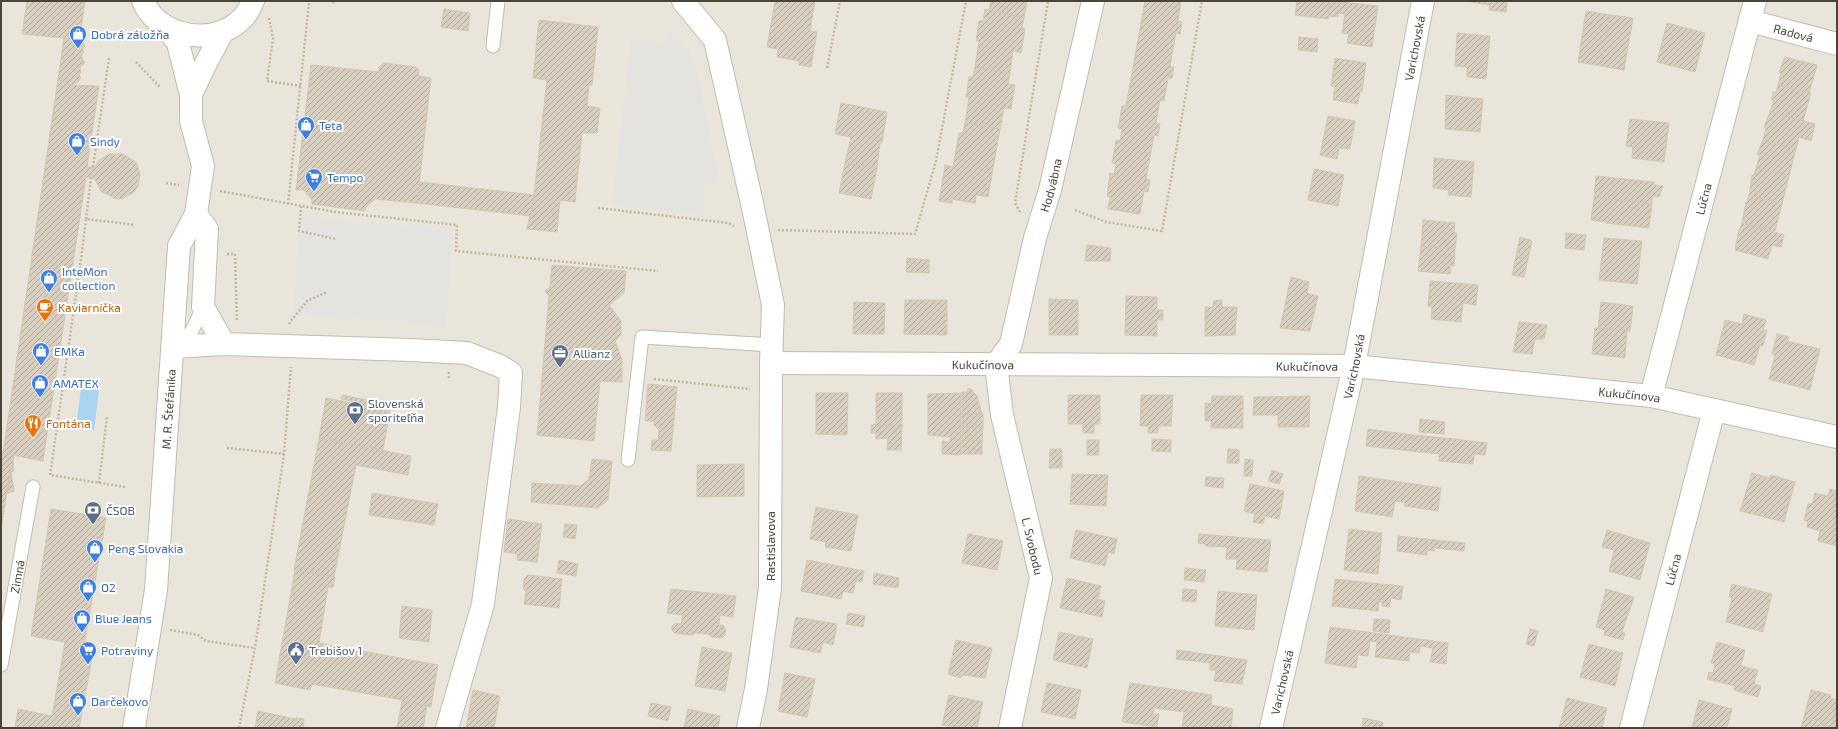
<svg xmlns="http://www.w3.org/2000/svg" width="1838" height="729" font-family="'Exo 2',sans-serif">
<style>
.residential{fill:#eae5da}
.parking{fill:#e5e3e0}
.water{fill:#a9d4f2}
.building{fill:url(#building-hatch);stroke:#d3c7b4}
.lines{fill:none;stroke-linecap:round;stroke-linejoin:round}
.service-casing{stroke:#c2bbae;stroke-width:15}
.minor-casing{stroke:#c2bbae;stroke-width:24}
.tertiary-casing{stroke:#c2bbae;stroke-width:24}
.path{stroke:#c4b79f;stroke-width:2.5;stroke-dasharray:2 2;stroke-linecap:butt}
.service{stroke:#fff;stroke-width:13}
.minor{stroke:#fff;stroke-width:22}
.tertiary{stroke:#fff;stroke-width:22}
.labels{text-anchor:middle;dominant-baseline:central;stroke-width:4;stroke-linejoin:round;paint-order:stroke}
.street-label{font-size:12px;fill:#4b4439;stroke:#fff}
.shop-label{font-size:12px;fill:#366cbe;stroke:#fff;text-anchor:start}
.food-label{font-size:12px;fill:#c56008;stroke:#fff;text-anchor:start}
.service-label{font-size:12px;fill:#4e5e75;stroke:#fff;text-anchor:start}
</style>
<defs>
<pattern id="building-hatch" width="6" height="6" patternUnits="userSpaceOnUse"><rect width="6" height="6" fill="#d8cfc1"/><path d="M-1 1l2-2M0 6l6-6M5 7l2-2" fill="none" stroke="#b1aa9e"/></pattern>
</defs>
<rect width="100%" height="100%" fill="#f6f3ec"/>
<rect class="residential" x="1" y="1" width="1836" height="727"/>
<g class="parking">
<polygon points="669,34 688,49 697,71 719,180 704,183 704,214 612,204 631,39 661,44"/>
<polygon points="300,217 453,229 446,326 293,314"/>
</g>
<polygon class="water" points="82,381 100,383 94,430 76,427"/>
<g class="building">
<polygon points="27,1 85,1 79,43 64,38 22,34"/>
<polygon points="775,1 815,1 810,31 817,32 811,67 799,65 799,61 777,57 778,49 767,47"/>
<polygon points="991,1 1027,1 1024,18 989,10"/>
<polygon points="1145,1 1181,1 1178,21 1182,22 1180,34 1176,33 1170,66 1174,67 1172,78 1168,78 1164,101 1160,100 1156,123 1160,124 1158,136 1154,135 1146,179 1150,180 1148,192 1144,191 1140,214 1108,209 1110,197 1107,196 1110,173 1114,174 1116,164 1112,163 1116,140 1120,141 1122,129 1118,128 1119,124 1122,106 1126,106"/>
<polygon points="1297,1 1330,1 1328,19 1295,15"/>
<polygon points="1330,1 1378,6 1372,47 1347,43 1349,34 1342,33 1345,14 1338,13 1338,17 1328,16"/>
<polygon points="1466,1 1507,1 1506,12 1489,10 1489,5"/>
<polygon points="444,9 470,13 468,31 441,27"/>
<polygon points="985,9 1024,18 1022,28 1025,29 1021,53 1013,51 1010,73 975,67 979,41 976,41 979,21 983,21"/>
<polygon points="1586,11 1610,15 1601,66 1578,62"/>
<polygon points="1610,15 1633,18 1624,70 1601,66"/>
<polygon points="539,20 598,27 592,85 589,85 587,106 600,108 597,133 582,133 575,202 560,200 557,232 527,229 534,195 547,80 533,78"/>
<polygon points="1667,23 1705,33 1695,72 1657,62"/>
<polygon points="1457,33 1490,36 1486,79 1467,77 1467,67 1455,66"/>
<polygon points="1299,37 1318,39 1317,52 1298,50"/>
<polygon points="64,38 79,43 83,42 85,46 82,48 84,52 81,56 85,63 80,67 81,72 79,75 81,78 77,83 70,85 58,79"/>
<polygon points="1785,57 1817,65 1809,93 1778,85 1781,73 1779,72"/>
<polygon points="1335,58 1366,63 1362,91 1360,91 1358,104 1333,100 1335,87 1331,86"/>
<polygon points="384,63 416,67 419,70 418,76 431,78 417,203 375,199 366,207 365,211 312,204 312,200 304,190 296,190 311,65 379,72 379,67"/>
<polygon points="975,67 1010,73 1008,84 1015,85 1011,109 1004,108 1000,129 965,123 969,97 966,97 969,77 973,77"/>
<polygon points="58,79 70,85 99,86 87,167 95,167 98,161 109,154 123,154 136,162 140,174 138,186 134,192 124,198 116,199 101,191 94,178 86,177 43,461 3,453"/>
<polygon points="1778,85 1811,93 1803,121 1770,112 1774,100 1771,100 1773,92 1776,92"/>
<polygon points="1446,95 1483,99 1480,132 1445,129"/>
<polygon points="841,103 887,112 882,143 880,143 877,168 845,163 851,137 835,134"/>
<polygon points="1770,112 1815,124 1811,141 1799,137 1796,149 1763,140 1766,128 1764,127"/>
<polygon points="1328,116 1355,121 1350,149 1339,148 1337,159 1320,155"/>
<polygon points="1630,119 1669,123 1664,162 1632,158 1633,147 1626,146"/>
<polygon points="965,123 1000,129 988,197 976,195 975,203 952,199 952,203 939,201 945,165 953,167 959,133 963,133"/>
<polygon points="1763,140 1796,149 1789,176 1756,168 1760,155 1757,155"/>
<polygon points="1434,158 1474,162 1471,197 1448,195 1449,190 1433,188"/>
<polygon points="845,163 877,168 871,199 839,193"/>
<polygon points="1756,168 1789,176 1782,204 1749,195 1752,175 1754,175"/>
<polygon points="1314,169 1344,175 1338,206 1308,200"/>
<polygon points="1596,176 1654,182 1654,185 1663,186 1659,197 1652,196 1652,204 1594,197"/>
<polygon points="420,182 534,195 531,216 417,203"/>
<polygon points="1749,195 1782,204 1775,231 1742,223 1746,202 1747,202"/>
<polygon points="1594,197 1652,204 1649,228 1606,223 1606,222 1591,220"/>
<polygon points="1423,220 1455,223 1454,233 1457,233 1455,249 1421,246"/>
<polygon points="1742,223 1784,235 1781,247 1772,245 1768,259 1735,250 1739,229 1740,229"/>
<polygon points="1566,233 1586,235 1584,250 1565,248"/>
<polygon points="1520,237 1532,241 1528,259 1516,256"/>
<polygon points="1604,238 1642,241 1637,284 1599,280"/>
<polygon points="1087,245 1111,248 1110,261 1085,261"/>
<polygon points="1421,246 1455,249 1454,266 1450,265 1450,274 1418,271"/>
<polygon points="1516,256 1528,259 1524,277 1512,275"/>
<polygon points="907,258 929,260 929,273 906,272"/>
<polygon points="552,265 626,271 624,293 609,305 621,321 621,335 615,341 622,360 622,382 600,381 594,441 537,435 549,296 545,291 550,287"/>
<polygon points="1291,277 1309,282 1307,293 1318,296 1310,331 1280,328"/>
<polygon points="1430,281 1478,285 1476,305 1463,303 1461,322 1431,319 1432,307 1428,306"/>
<polygon points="1126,296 1157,297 1157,310 1163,310 1163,320 1157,319 1157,336 1125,335"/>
<polygon points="1049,299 1078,300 1078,335 1049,335"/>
<polygon points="905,300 947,300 947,335 904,334"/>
<polygon points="1222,300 1222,307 1237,307 1235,335 1205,336 1205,307 1213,307 1213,301"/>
<polygon points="854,302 885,303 884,334 853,334"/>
<polygon points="1601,302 1633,306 1630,331 1598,328"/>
<polygon points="1744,314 1766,320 1763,330 1767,330 1763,346 1760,345 1754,365 1716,355 1725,320 1742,324"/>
<polygon points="1519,322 1547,325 1544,339 1535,339 1532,354 1513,352"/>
<polygon points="1595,328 1627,331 1625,358 1592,354"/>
<polygon points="1777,334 1789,337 1787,341 1820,349 1810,390 1769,379 1775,355 1772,354"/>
<polygon points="648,384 677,387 671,451 651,450 652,440 658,440 659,430 654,425 654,421 645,421"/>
<polygon points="968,388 971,389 977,396 982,414 962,414 962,392 968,392"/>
<polygon points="816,393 848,393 847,435 816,434"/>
<rect x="876" y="393" width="26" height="33"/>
<polygon points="961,393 961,455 942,454 942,441 950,442 951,437 928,435 928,394"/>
<polygon points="342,395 367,400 366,407 390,411 383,450 319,438 326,398 352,403 352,401 341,399"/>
<polygon points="1068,395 1100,395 1100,424 1094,424 1094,433 1083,433 1083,424 1068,424"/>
<polygon points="1141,395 1173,395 1171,426 1158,426 1158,433 1148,433 1148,426 1140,426"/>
<polygon points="1212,396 1243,396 1243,428 1211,428 1211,421 1205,421 1205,403 1211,404"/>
<polygon points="1310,396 1309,427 1278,427 1278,415 1253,415 1254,397"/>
<rect x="962" y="414" width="21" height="13"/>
<polygon points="1420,419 1445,422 1444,434 1419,432"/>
<polygon points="876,424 876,426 902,426 901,450 887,450 888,438 876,439 876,433 871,433 871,425"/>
<polygon points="962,427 983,427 982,441 962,440"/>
<polygon points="1368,429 1413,435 1411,451 1366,446"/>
<polygon points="1413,435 1454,439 1451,462 1439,461 1439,454 1411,451"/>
<polygon points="319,438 411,456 408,475 356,465 334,577 294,570"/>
<polygon points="1152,439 1171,440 1171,452 1152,451"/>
<polygon points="1454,439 1487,443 1485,455 1474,454 1473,464 1451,462"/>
<polygon points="962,440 982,441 982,454 962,454"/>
<rect x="1087" y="440" width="12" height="15"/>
<polygon points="1050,449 1062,449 1062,468 1049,468"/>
<polygon points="1228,449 1239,450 1239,463 1227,463"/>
<polygon points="1,453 14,455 8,486 1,485"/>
<polygon points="592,459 612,461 608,500 598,508 531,502 532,483 581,486 589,479"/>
<polygon points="1245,459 1253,460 1252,476 1244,476"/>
<polygon points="13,461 14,471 11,472 14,491 7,493"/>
<polygon points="744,464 744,496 697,497 697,465"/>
<polygon points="1272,470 1283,474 1279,484 1268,481"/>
<polygon points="1752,473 1770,478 1771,475 1795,482 1784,522 1740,511"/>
<polygon points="1072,474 1108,475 1106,506 1070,504"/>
<polygon points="1359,476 1441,488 1438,511 1404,506 1405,502 1395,501 1392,517 1355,511"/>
<polygon points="1206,477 1224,478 1223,488 1205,486"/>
<polygon points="1250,484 1284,491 1279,519 1265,516 1263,524 1253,522 1255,514 1244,511"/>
<polygon points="1,485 8,486 6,498 1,497"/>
<polygon points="1830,489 1837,491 1837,546 1818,541 1820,531 1807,527 1808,522 1804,520 1808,504 1812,504 1815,493 1828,496"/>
<polygon points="372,493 438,504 434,525 369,515"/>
<polygon points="1,497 6,498 1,530"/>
<polygon points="816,507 858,515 851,551 825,547 826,542 810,539"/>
<polygon points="51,509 106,518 84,646 94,648 79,728 15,728 18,709 52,716 65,642 31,636"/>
<polygon points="508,519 542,524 537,562 517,560 518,554 504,552"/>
<polygon points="565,524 577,525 575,539 563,537"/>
<polygon points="1349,529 1382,533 1378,574 1344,570"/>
<polygon points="1076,530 1117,539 1114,554 1108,552 1105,566 1070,558"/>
<polygon points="1607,530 1650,543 1640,580 1609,571 1614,550 1602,547"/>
<polygon points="968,534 1003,541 997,570 962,563"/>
<polygon points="1199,534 1271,540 1267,572 1236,569 1237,559 1226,559 1227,547 1206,546 1205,544 1198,543"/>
<polygon points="1398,536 1465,543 1464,551 1435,548 1434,551 1427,550 1427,555 1397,551"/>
<polygon points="559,560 578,564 576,576 557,573"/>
<polygon points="807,560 864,571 862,582 856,581 853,593 843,591 841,599 801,591"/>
<polygon points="1185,568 1206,570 1204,582 1184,580"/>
<polygon points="295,570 335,577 333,587 328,587 319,643 438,665 431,707 402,701 403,700 312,684 310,690 275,683"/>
<polygon points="874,573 899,578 898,588 873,584"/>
<polygon points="528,575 562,579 559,608 524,604 526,592 523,588 524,579"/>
<polygon points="1067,578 1101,586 1098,599 1105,601 1102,617 1060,608"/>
<polygon points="1335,579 1380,584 1378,611 1332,606"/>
<polygon points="1381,584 1403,586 1401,600 1391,598 1389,607 1382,606 1382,602 1379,601"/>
<polygon points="1732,584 1772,594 1763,632 1726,622 1732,598 1729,597"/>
<polygon points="671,589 736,596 733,617 720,615 719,625 723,625 726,629 725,635 722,638 712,637 708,634 695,633 691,635 675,633 672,630 672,626 676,623 681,624 683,615 667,613"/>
<polygon points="1183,589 1197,590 1196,602 1182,601"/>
<polygon points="1606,589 1634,597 1622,632 1625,633 1623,640 1604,635 1605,630 1596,627"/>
<polygon points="1218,591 1257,595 1254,630 1215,626"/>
<polygon points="402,606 432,610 429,642 399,638"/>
<polygon points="848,613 865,616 863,627 846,624"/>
<polygon points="796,617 837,624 833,645 823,642 820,653 790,647"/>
<polygon points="1374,619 1390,620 1389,633 1373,631"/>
<polygon points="1330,627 1448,643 1446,664 1430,662 1433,648 1420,646 1419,653 1410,652 1409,661 1375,657 1377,642 1370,641 1368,656 1358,655 1356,668 1325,663"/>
<polygon points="1530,629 1538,631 1534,646 1526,644"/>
<polygon points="1059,632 1093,639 1087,668 1053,660"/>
<polygon points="956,640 992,648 985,678 962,675 961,678 948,674"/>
<polygon points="1717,642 1745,650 1741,666 1758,670 1754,684 1761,686 1758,697 1734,690 1735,686 1707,679 1709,672 1713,673 1715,664 1711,663"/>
<polygon points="1589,644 1623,653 1615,686 1580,677"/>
<polygon points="702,647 732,653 725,691 695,686"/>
<polygon points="1177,650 1247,660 1242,684 1214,681 1216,670 1210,670 1210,663 1176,659"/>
<polygon points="785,673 815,679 807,717 778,711"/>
<polygon points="1047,683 1081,690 1075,719 1041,712"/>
<polygon points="1130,683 1212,695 1211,705 1233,709 1231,728 1182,728 1184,712 1154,708 1153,714 1159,714 1157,727 1122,722"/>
<polygon points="473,690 500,696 494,728 466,728"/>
<polygon points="1811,690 1831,695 1830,698 1837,700 1837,728 1823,726 1824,722 1804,717"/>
<polygon points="949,695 983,702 977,728 959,728 942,725"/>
<polygon points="1567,698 1607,708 1602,728 1559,728"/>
<polygon points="1699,700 1732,709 1727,728 1692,728"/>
<polygon points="402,701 427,706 423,728 397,728"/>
<polygon points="651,703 671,707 668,721 648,716"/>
<polygon points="688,709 720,716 718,728 684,728"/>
<polygon points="258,711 295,719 296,718 304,719 303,728 255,728"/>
<polygon points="1804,717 1824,722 1823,726 1831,728 1801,728"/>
<polygon points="1363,718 1383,722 1382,728 1362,728"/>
</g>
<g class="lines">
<g class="service-casing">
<g id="service">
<polyline points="493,46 498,1"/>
<polyline points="174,347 192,331 203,307"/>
<polyline points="628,460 642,337 771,345"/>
<path id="s1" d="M1,665L33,487"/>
</g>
</g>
<g class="minor-casing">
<g id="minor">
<polyline points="683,1 715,40 752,203 773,305 771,363 770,588 756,689 748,728"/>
<path id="s2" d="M1750,21L1837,44"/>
<polyline points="196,214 207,229 203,307 224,344"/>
<polyline points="174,347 224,344 411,350 467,353 500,366 511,373 509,407 483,604 447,728"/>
<path id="s3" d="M771,363L1354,366L1651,396L1837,437"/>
<path id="s4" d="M1651,396L1755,1"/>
<path id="s5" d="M1010,728L1041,578L1002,415L996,364L1011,344L1035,238L1050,190L1093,1"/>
<path id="s6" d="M1271,728L1354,366L1423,1"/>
<path id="s7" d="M1631,728L1714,410"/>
</g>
</g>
<g class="tertiary-casing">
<g id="tertiary">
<path d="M143,1C162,46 236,48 253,1"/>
<polyline points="191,95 203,69 223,31"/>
<path id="s8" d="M134,728L156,590L179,246L196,214L203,166L191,121V95L178,43L166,27"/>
</g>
</g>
<g class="path">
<polyline points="333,3 333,1"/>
<polyline points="269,18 273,38 267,81 301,86"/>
<polyline points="136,62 160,87"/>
<polyline points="827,68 840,1"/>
<polyline points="93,167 109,58"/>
<polyline points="166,183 179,185"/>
<polyline points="220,191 335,212 457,225 456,251 658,271"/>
<polyline points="288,204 309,2"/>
<polyline points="301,206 299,231 336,239"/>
<polyline points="598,208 728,223 734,226"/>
<polyline points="1075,210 1106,222 1162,231 1202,1"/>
<polyline points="1020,212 1015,203 1048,1"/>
<polyline points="86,219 91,178"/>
<polyline points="778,230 915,234 936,161 966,1"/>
<polyline points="227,254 235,254 237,321"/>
<polyline points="289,324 290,322 307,301 327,292"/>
<polyline points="449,372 449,380"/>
<polyline points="654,379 750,389"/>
<polyline points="227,448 284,454"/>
<polyline points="99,483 107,416"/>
<polyline points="125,487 50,475 80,267 86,219 135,225"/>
<polyline points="103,618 130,623"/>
<polyline points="170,630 198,635 206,641 255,648"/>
<polyline points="239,728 255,648 284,454 291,367"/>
</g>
<use href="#service" class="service"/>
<use href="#minor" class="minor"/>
<use href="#tertiary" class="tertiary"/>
</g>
<defs>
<g id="shop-pin" transform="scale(0.9)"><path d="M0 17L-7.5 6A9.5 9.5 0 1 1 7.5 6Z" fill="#3f7fe0" stroke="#fff"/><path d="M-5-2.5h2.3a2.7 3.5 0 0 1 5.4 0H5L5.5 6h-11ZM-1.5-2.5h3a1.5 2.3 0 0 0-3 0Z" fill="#fff"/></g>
<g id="supermarket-pin" transform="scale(0.9)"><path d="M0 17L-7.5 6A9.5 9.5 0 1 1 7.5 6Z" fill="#3f7fe0" stroke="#fff"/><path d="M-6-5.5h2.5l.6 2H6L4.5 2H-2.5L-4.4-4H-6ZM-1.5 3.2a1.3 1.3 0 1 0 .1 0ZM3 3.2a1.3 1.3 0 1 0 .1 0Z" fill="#fff"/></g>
<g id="cafe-pin" transform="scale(0.9)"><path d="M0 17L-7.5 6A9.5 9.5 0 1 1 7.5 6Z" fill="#e8710a" stroke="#fff"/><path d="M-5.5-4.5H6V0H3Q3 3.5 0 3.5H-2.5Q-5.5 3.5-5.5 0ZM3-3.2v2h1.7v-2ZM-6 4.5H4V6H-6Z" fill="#fff"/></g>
<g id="office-pin" transform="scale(0.9)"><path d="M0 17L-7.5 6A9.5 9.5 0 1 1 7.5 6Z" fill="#5c6f8a" stroke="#fff"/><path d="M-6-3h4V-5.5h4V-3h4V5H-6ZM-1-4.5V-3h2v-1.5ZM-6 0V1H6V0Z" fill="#fff"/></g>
<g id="bank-pin" transform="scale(0.9)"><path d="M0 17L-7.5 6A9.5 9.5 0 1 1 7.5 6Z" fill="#5c6f8a" stroke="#fff"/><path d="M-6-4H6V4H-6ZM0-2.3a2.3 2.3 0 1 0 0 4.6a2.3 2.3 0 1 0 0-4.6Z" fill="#fff"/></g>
<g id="restaurant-pin" transform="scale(0.9)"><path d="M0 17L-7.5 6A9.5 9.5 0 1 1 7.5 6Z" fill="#e8710a" stroke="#fff"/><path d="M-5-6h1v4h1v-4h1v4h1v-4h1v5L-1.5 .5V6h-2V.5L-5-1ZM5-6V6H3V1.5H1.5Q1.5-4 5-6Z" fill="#fff"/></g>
<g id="civic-pin" transform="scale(0.9)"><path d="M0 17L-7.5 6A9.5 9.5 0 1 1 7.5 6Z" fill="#5c6f8a" stroke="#fff"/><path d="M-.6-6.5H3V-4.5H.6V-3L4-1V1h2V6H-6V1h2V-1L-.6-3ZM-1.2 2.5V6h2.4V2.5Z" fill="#fff"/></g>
</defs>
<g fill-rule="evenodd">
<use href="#shop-pin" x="78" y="34"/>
<use href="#shop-pin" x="306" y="125"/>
<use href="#shop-pin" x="77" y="141"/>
<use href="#supermarket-pin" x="314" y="177"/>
<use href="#shop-pin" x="49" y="278"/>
<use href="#cafe-pin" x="45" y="307"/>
<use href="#shop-pin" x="41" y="351"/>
<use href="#office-pin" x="560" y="353"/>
<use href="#shop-pin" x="40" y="383"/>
<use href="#bank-pin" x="355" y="410"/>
<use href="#restaurant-pin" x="33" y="423"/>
<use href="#bank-pin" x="93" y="510"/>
<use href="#shop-pin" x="95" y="548"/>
<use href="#shop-pin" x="88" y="587"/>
<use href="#shop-pin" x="82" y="618"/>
<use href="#supermarket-pin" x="88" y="650"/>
<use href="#civic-pin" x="296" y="650"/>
<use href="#shop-pin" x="78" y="701"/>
</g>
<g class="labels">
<g class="street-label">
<text stroke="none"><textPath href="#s2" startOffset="45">Radová</textPath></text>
<text stroke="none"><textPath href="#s6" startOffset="695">Varichovská</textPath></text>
<text stroke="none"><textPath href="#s5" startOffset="561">Hodvábna</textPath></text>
<text stroke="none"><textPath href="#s4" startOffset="204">Lúčna</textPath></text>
<text stroke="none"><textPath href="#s3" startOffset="212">Kukučínova</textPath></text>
<text stroke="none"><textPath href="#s3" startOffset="536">Kukučínova</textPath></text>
<text stroke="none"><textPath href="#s6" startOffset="371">Varichovská</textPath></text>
<text stroke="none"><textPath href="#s3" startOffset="860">Kukučínova</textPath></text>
<text stroke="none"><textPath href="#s8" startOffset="321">M. R. Štefánika</textPath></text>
<text transform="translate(770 546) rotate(-90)">Rastislavova</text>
<text transform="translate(1033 546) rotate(77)">L. Svobodu</text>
<text stroke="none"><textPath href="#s7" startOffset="164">Lúčna</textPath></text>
<text stroke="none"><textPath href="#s1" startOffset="90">Zimná</textPath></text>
<text stroke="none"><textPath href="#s6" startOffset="47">Varichovská</textPath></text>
</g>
<g class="shop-label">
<text x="91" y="34">Dobrá záložňa</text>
<text x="319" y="125">Teta</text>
<text x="90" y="141">Sindy</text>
<text x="327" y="177">Tempo</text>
<text x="62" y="271">InteMon<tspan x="62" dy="14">collection</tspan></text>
<text x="54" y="351">EMKa</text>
<text x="53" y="383">AMATEX</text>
<text x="108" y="548">Peng Slovakia</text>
<text x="101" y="587">O2</text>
<text x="95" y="618">Blue Jeans</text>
<text x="101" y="650">Potraviny</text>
<text x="91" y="701">Darčekovo</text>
</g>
<g class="food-label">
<text x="58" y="307">Kaviarnička</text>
<text x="46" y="423">Fontána</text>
</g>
<g class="service-label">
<text x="573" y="353">Allianz</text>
<text x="368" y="403">Slovenská<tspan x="368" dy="14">sporiteľňa</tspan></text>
<text x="106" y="510">ČSOB</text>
<text x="309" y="650">Trebišov 1</text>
</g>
</g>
<rect width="1838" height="729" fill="none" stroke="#4b4439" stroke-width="4"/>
</svg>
